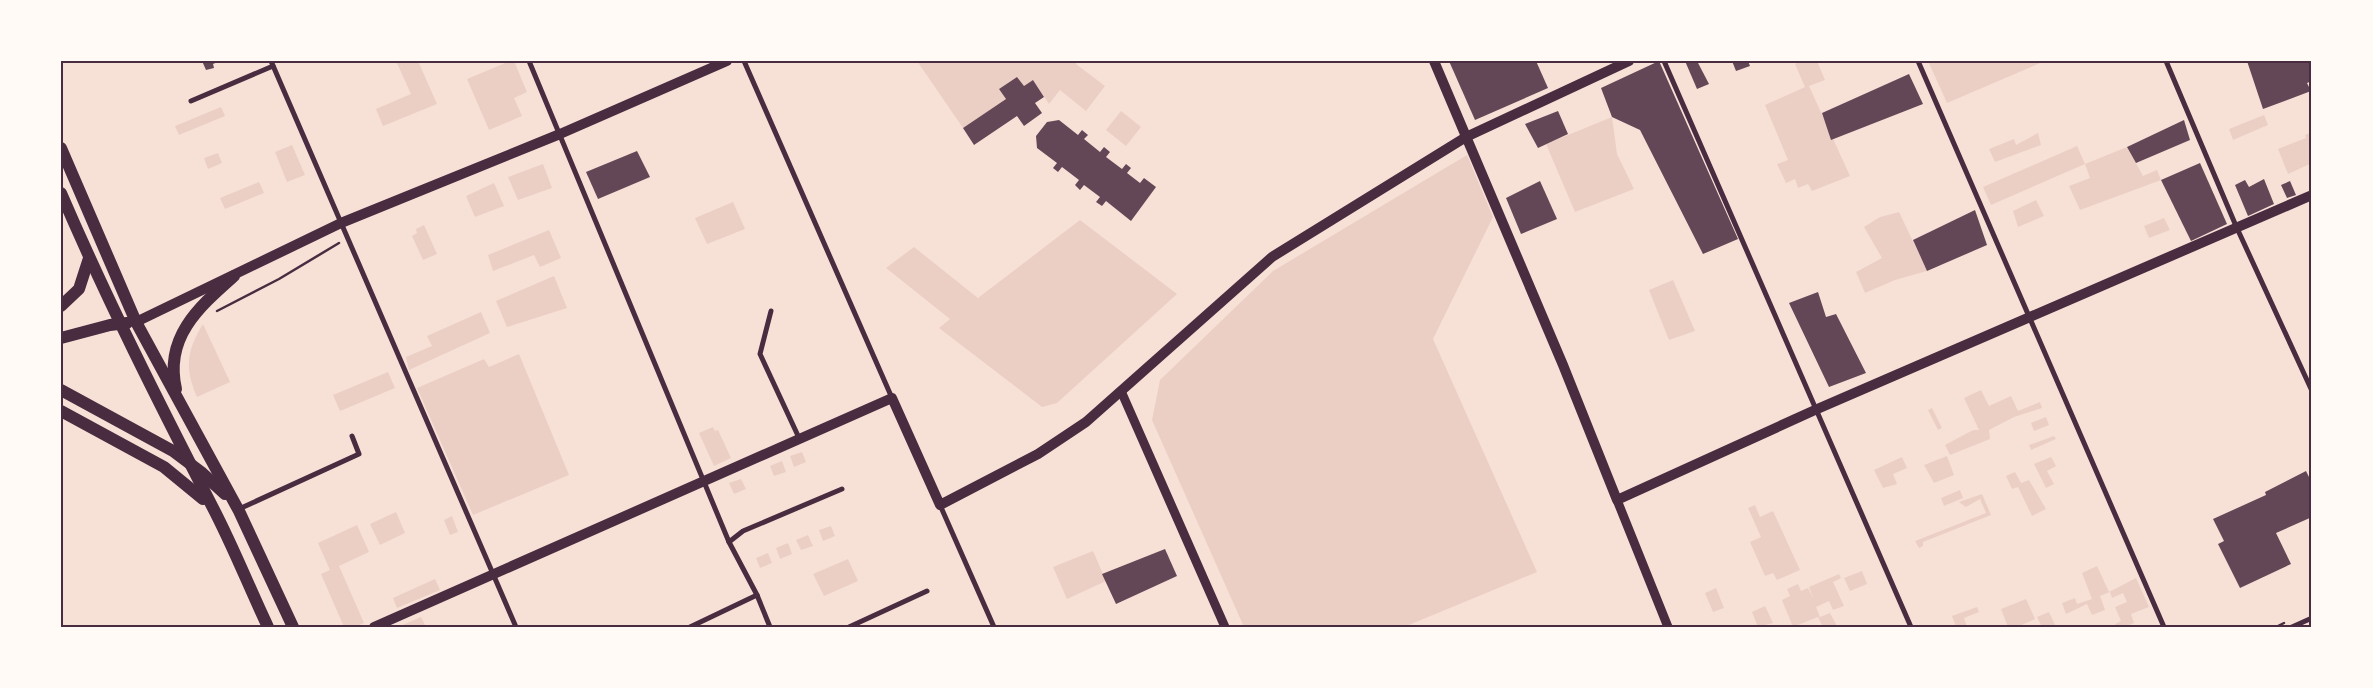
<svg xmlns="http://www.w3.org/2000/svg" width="2373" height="688" font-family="'PT Sans',sans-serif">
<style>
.green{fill:#ebcfc5}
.building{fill:#644757}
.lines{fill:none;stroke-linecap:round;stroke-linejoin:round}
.path{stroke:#4a2c40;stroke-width:2.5}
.minor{stroke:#4a2c40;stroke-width:5}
.tertiary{stroke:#4a2c40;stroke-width:9}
.secondary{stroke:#4a2c40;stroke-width:10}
.primary{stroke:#4a2c40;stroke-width:12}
.neatline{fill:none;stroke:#4a2c40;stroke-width:2}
</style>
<rect width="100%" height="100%" fill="#f7e1d7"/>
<g class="green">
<polygon points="396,61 418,61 437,104 383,126 376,109 411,94"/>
<polygon points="510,61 514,61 527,92 514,98 522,116 489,130 467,79"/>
<polygon points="917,61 1077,61 1076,64 1105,86 1086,111 1060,90 1049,104 1033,80 1024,86 1017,77 999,89 1006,99 963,128"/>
<polygon points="1802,61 1817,61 1825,80 1809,86 1850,176 1812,191 1808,184 1798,188 1795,179 1786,183 1777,164 1788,160 1765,105 1805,87 1795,64"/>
<polygon points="1928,61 2045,61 1947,103"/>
<polygon points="221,107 225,116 179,135 175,126"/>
<polygon points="1121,111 1141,127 1126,146 1106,130"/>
<polygon points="2264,115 2268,125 2233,140 2229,129"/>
<polygon points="1612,117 1617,154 1634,189 1575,212 1546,144"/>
<polygon points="2312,132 2312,163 2288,174 2278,149 2306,138 2305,135"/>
<polygon points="2038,133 2041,145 1995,162 1989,149 2014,139 2016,145"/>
<polygon points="292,145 305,175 287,182 275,152"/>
<polygon points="2077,146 2085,164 2127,147 2143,176 2157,170 2161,180 2080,210 2069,186 2090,178 2085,164 1991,205 1983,187"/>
<polygon points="218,153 222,163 208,169 204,158"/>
<polygon points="1467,155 1493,217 1433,339 1537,572 1404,627 1244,627 1152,420 1160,380 1273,271"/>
<polygon points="543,164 552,188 518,200 508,177"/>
<polygon points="259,182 264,193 225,209 220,198"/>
<polygon points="494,183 504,206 475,217 466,196"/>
<polygon points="2036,200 2044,216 2018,227 2013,211"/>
<polygon points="733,202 745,229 707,244 695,218"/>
<polygon points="1899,212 1927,271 1895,280 1865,293 1856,272 1882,258 1864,227 1880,217"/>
<polygon points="2164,218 2170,230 2149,238 2144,226"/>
<polygon points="1080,220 1177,294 1057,403 1042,407 939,328 950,319 886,268 914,247 978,298"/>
<polygon points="424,225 437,254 423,260 412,236 417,233 416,229"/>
<polygon points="549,230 561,258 540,267 534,255 493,271 488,255"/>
<polygon points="554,276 567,308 507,327 496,301"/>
<polygon points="1673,280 1695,331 1669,340 1649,290"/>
<polygon points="481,312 490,333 409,370 406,357 432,346 427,336"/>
<path d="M203,324L230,382L197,397C184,368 187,350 203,324Z"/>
<polygon points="519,354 569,475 473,515 417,388 484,359 489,367"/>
<polygon points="388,372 395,388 340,411 333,395"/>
<polygon points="1981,390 1989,406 2011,396 2018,411 2040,402 2042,408 2014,417 1989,430 1990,439 1950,455 1945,445 1973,430 1979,430 1964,398"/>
<polygon points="1932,408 1942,428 1938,430 1928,410"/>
<polygon points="2046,417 2049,425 2034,431 2031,423"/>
<polygon points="713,427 715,431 718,430 731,458 714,466 699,433"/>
<polygon points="2054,436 2056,439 2031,450 2029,445"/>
<polygon points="802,452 806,462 794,467 790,456"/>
<polygon points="1947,456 1954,475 1934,483 1924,465"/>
<polygon points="1902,457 1907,468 1893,474 1897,484 1883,488 1874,470"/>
<polygon points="2051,457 2056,466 2047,471 2054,484 2046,488 2034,464"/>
<polygon points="782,461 786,472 774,476 770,466"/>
<polygon points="2015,472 2021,483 2029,480 2046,509 2032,516 2018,487 2012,489 2006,476"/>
<polygon points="741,479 746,489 734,494 729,483"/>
<polygon points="1960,490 1963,498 1944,506 1941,498"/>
<polygon points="1982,494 1991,515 1923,542 1923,546 1919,548 1915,541 1986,513 1980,499 1966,507 1959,502"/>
<polygon points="1755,505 1760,517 1773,511 1800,570 1777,580 1773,573 1765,576 1750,542 1761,537 1748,508"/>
<polygon points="396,512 405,533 380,545 370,524"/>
<polygon points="452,516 458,532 450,535 444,520"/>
<polygon points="357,525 369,552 339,566 364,623 354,627 344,627 321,574 330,570 318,543"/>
<polygon points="831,526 835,536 823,541 819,530"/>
<polygon points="808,535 813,546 801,550 796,540"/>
<polygon points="788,543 792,554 780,559 776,548"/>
<polygon points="1093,551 1106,581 1067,599 1053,567"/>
<polygon points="768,553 772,563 760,568 756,558"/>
<polygon points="848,559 858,581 824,596 813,574"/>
<polygon points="2097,566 2109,592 2136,578 2149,607 2131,614 2134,623 2124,627 2117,627 2115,624 2121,621 2115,607 2127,602 2123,593 2112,598 2110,592 2100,596 2105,610 2092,615 2087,604 2066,614 2062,603 2075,598 2077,604 2092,599 2082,573"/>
<polygon points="1862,571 1867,584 1850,591 1844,578"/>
<polygon points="1839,574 1841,578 1833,582 1844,606 1833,610 1829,601 1816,607 1820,617 1830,613 1837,626 1823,627 1818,617 1793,627 1782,600 1790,596 1787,589 1798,584 1801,591 1808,588 1813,598 1809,587"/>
<polygon points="435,579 440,590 397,608 393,598"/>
<polygon points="1716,588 1724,608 1713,612 1705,593"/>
<polygon points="2026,599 2035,619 2017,627 2008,627 2001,609"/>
<polygon points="1765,606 1773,623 1758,627 1752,612"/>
<polygon points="1977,607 1979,612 1964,618 1967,627 1956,627 1952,616"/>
<polygon points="2049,612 2056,627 2042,627 2037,617"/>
<polygon points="421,617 426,627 398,627"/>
</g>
<g class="building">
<polygon points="202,61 220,61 213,64 214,68 206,70"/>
<polygon points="1449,61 1536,61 1548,88 1475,120"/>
<polygon points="1659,61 1738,239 1703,254 1640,130 1612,117 1601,88"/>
<polygon points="1685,61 1697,61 1709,84 1697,89"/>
<polygon points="1732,61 1748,61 1750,66 1736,71"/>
<polygon points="2247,61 2312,61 2312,81 2307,83 2311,91 2263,109"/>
<polygon points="1909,74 1923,104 1831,140 1822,113"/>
<polygon points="1017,77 1024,86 1033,80 1044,97 1035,103 1042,113 1024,126 1017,116 974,145 963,128 1006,99 999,89"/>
<polygon points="1558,111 1568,134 1538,148 1525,124"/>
<polygon points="1059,120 1078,135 1082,130 1088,135 1084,139 1100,152 1104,147 1110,152 1106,157 1122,169 1126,164 1131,168 1127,173 1140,183 1144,178 1156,187 1131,221 1106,201 1102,206 1096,202 1100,197 1084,185 1080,190 1075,185 1079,180 1062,167 1058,172 1053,168 1057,163 1037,148 1036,136 1047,122"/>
<polygon points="2184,120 2190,140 2136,163 2127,147"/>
<polygon points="637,151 650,177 598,199 586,172"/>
<polygon points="2200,163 2227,224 2191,241 2161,180"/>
<polygon points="2264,179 2274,204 2248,216 2235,185 2245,180 2249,187"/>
<polygon points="1540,181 1557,219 1521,234 1506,198"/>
<polygon points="2290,181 2296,195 2287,198 2281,185"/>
<polygon points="1975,210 1987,245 1927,271 1913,240"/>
<polygon points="1818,292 1826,317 1836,314 1866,373 1829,387 1789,303"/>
<polygon points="2306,471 2312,483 2312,517 2276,533 2291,564 2240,588 2218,544 2224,541 2213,519 2266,495 2265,492"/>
<polygon points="1165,549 1177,576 1116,604 1102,574"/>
</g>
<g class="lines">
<g class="path">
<polyline points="217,311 279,279 339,243"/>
<polyline points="2276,627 2284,623"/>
</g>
<g class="minor">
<polyline points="271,61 516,627"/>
<polyline points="529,61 729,542 757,595 770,627"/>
<polyline points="744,61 892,398"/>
<polyline points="1664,61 1911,627"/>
<polyline points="1918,61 2164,627"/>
<polyline points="2166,61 2236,226 2312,391"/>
<polyline points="191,101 273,66"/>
<polyline points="771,311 760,354 800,440"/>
<polyline points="940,505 994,627"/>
<polyline points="239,509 359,454 352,436"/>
<polyline points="729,542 743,531 842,489"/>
<polyline points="690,627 757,595"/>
<polyline points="849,627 927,591"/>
<polyline points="2292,627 2312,618"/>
</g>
<g class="tertiary">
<polyline points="1121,391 1225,627"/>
<polyline points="1617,500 1668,627"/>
</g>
<g class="secondary">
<polyline points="1434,61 1563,365 1617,500 1815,410 2312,195"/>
<polyline points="136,322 341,223 560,134 727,61"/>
<polyline points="374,627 892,398 940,505 1038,454 1086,422 1272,257 1466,137 1629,61"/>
</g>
<g class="primary">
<polyline points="61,148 136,322 239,511 293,627"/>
<path d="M61,193C107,300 159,403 212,506C233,546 249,587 268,627"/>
<polyline points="61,306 79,289 89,258"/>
<polyline points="61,338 110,325 127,323"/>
<path d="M176,389C164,337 199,307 234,276"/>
<polyline points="61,390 173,451 201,472 225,494"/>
<polyline points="61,411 164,467 203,499"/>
</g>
</g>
<rect width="2373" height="688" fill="none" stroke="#fffaf5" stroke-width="125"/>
<rect x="62" y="62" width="2248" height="564" class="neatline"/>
</svg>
